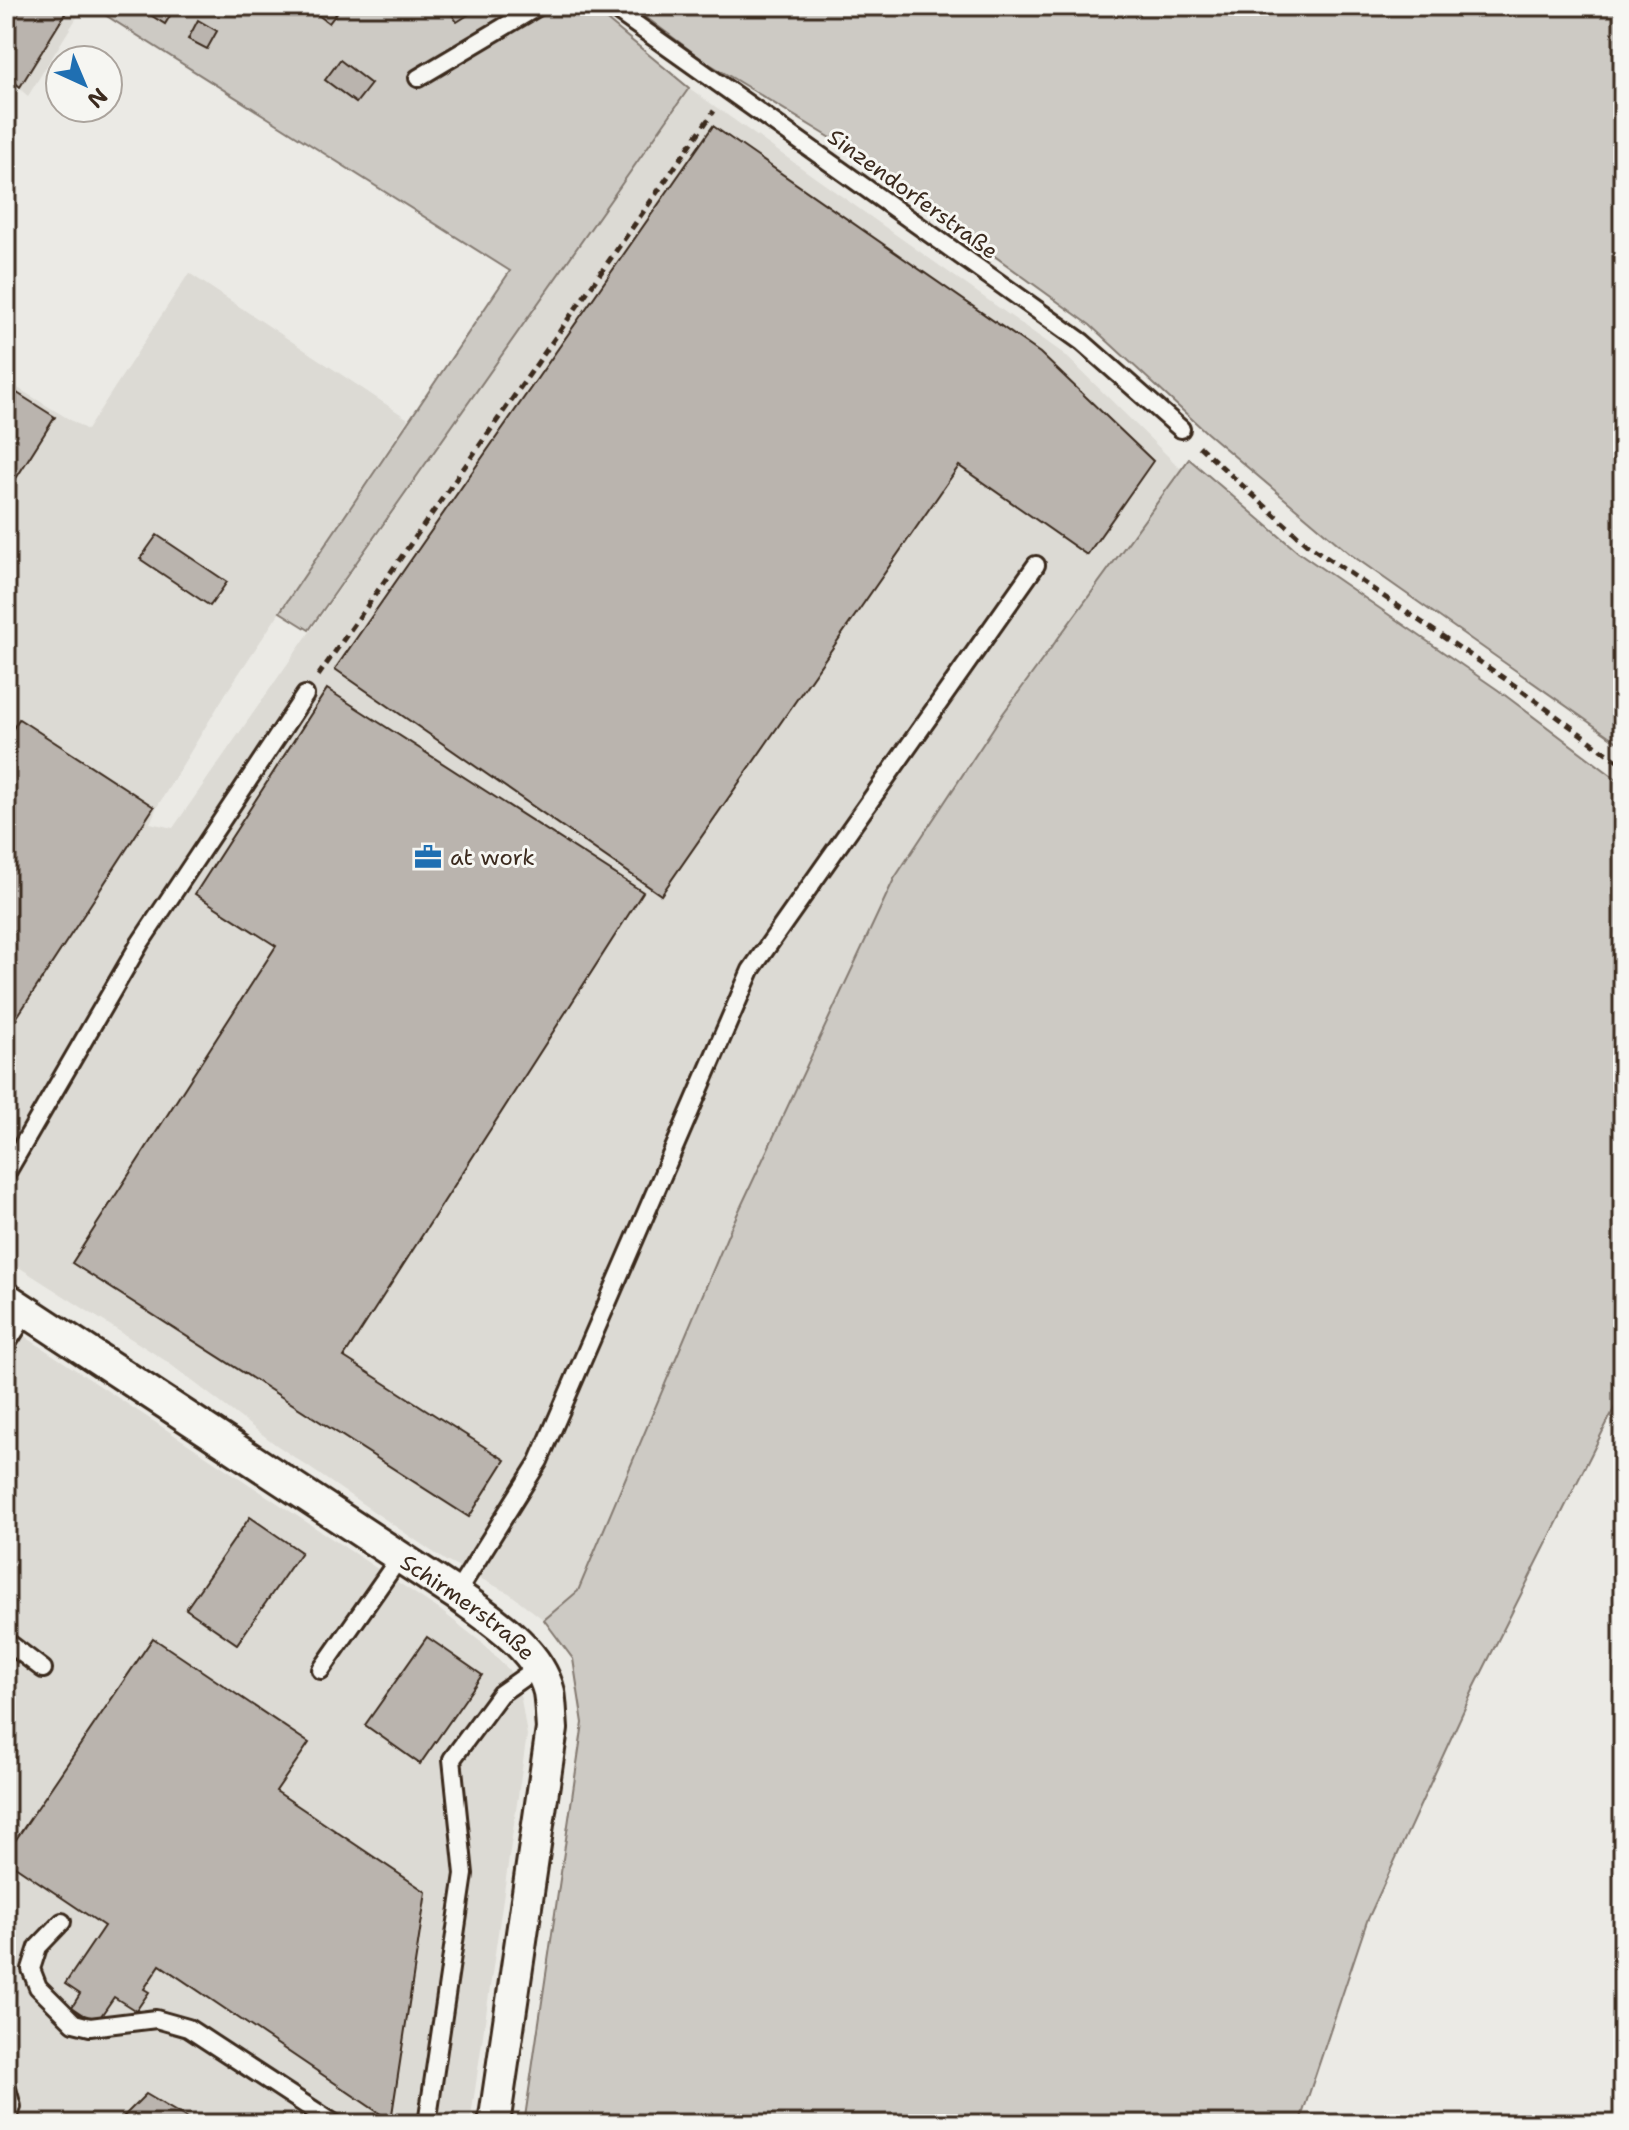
<svg xmlns="http://www.w3.org/2000/svg" width="1629" height="2130" font-family="'Shantell Sans',sans-serif">
<style>
.built{fill:#dcdad4}
.green{fill:#cdcac4;stroke:#847a71;stroke-width:2}
.building{fill:#bab4ae;stroke:#3b2a1e;stroke-width:2}
.lines{fill:none;stroke-linecap:round;stroke-linejoin:round}
.lane-casing{stroke:#3b2a1e;stroke-width:22}
.street-casing{stroke:#3b2a1e;stroke-width:36}
.path{stroke:#3b2a1e;stroke-width:5;stroke-dasharray:8 6;stroke-linecap:butt}
.lane{stroke:#f6f6f2;stroke-width:16}
.street{stroke:#f6f6f2;stroke-width:30}
.labels{text-anchor:middle;dominant-baseline:central;stroke-width:6;stroke-linejoin:round;paint-order:stroke}
.street-label{font-size:22px;fill:#3b2a1e;stroke:#f6f6f2}
.poi-label{font-size:22px;fill:#3b2a1e;stroke:#f6f6f2;text-anchor:start}
</style>
<rect width="100%" height="100%" fill="#ebeae5"/>
<filter id="ink" filterUnits="userSpaceOnUse"><feTurbulence type="fractalNoise" baseFrequency=".0125" numOctaves="2"/><feDisplacementMap in="SourceGraphic" scale="16" xChannelSelector="R" yChannelSelector="G"/><feConvolveMatrix kernelMatrix="1 2 1 2 8 2 1 2 1" color-interpolation-filters="sRGB"/></filter>
<g filter="url(#ink)">
<g class="built">
<polygon points="6,6 84,6 28,96 6,77"/>
<polygon points="689,88 1064,354 1181,469 1002,715 894,879 729,1232 578,1591 544,1620 509,1593 446,1561 275,1444 166,1361 6,1259 6,381 87,430 189,273 408,419 226,693 157,807 150,823 173,828"/>
<polygon points="6,1324 440,1610 481,1642 509,1670 521,1699 527,1735 470,2124 6,2124"/>
</g>
<g class="green">
<polygon points="91,6 590,6 689,88 309,630 280,612 510,271"/>
<polygon points="631,6 1623,6 1623,746 1350,554 1207,433 1090,325 831,138 703,60"/>
<polygon points="1189,459 1298,552 1498,690 1623,784 1623,1391 1474,1688 1367,1921 1299,2124 524,2124 583,1723 573,1659 544,1620 578,1591 729,1232 894,879 1002,715"/>
</g>
<g class="building">
<polygon points="6,6 70,6 20,87 6,75"/>
<polygon points="147,6 176,6 165,24 144,11"/>
<polygon points="306,6 342,6 329,23"/>
<polygon points="446,6 470,6 474,11 457,22"/>
<polygon points="198,20 217,31 207,49 188,39"/>
<polygon points="340,60 371,84 356,103 325,80"/>
<polygon points="713,126 1040,353 1153,461 1087,555 959,466 661,895 335,669"/>
<polygon points="6,386 55,417 15,480 6,474"/>
<polygon points="157,535 227,582 210,606 140,559"/>
<polygon points="327,689 643,892 344,1357 505,1460 469,1517 72,1263 276,946 195,894"/>
<polygon points="19,719 154,807 6,1034 6,740"/>
<polygon points="250,1517 301,1552 237,1644 186,1609"/>
<polygon points="427,1637 482,1675 420,1764 365,1725"/>
<polygon points="153,1638 309,1743 276,1791 426,1892 391,2121 160,1965 144,1989 149,1992 136,2011 114,1997 96,2023 72,2007 80,1994 65,1984 104,1926 6,1860 6,1854"/>
<polygon points="146,2094 197,2124 116,2124"/>
</g>
<g class="lines">
<g class="lane-casing">
<g id="lane">
<polyline points="610,6 1082,342 1181,429"/>
<polyline points="418,78 539,6"/>
<polyline points="6,1174 140,943 305,695"/>
<polyline points="6,1345 27,1312"/>
<polyline points="456,1594 539,1461 751,970 1036,565"/>
<polyline points="6,1641 43,1669"/>
<polyline points="321,1670 400,1557"/>
<polyline points="62,1922 38,1947 31,1969 38,1987 74,2023 90,2027 156,2019 188,2028 335,2124"/>
<polyline points="6,2085 12,2107 6,2123"/>
<polyline points="427,2124 464,1874 452,1759 500,1694 538,1667"/>
</g>
</g>
<g class="street-casing">
<g id="street">
<path id="s1" d="M6,1298L456,1594C490,1619 538,1648 549,1692C551,1704 551,1717 552,1729L494,2124"/>
</g>
</g>
<g class="path">
<polyline points="1199,446 1308,545 1514,685 1623,765"/>
<polyline points="318,676 714,111"/>
</g>
<use href="#lane" class="lane"/>
<use href="#street" class="street"/>
</g>
</g>
<defs>
<g id="office-bare" transform="scale(2.16)"><path d="M-6-3h4V-5.5h4V-3h4V5H-6ZM-1-4.5V-3h2v-1.5ZM-6 0V1H6V0Z" fill="#1f6fb2" stroke="#f6f6f2" stroke-width="2.5" paint-order="stroke"/></g>
</defs>
<g fill-rule="evenodd">
<use href="#office-bare" x="428" y="857"/>
</g>
<g class="labels">
<g class="street-label">
<text transform="translate(913 194) rotate(36)">Sinzendorferstraße</text>
<text stroke="none"><textPath href="#s1" startOffset="556">Schirmerstraße</textPath></text>
</g>
<g class="poi-label">
<text x="450" y="857">at work</text>
</g>
</g>
<rect width="1629" height="2130" fill="none" stroke="#f6f6f2" stroke-width="32"/>
<rect x="16" y="16" width="1597" height="2098" fill="none" stroke="#3b2a1e" stroke-width="3" filter="url(#ink)"/>
<g transform="translate(84 84) rotate(136)"><circle r="38" fill="#f6f6f2" stroke="#aba49d" stroke-width="2"/>
<path d="M0-6L14 30L0 20L-14 30Z" fill="#1f6fb2"/>
<text y="-12" font-size="22" font-weight="bold" text-anchor="middle" fill="#3b2a1e">N</text>
</g>
</svg>
